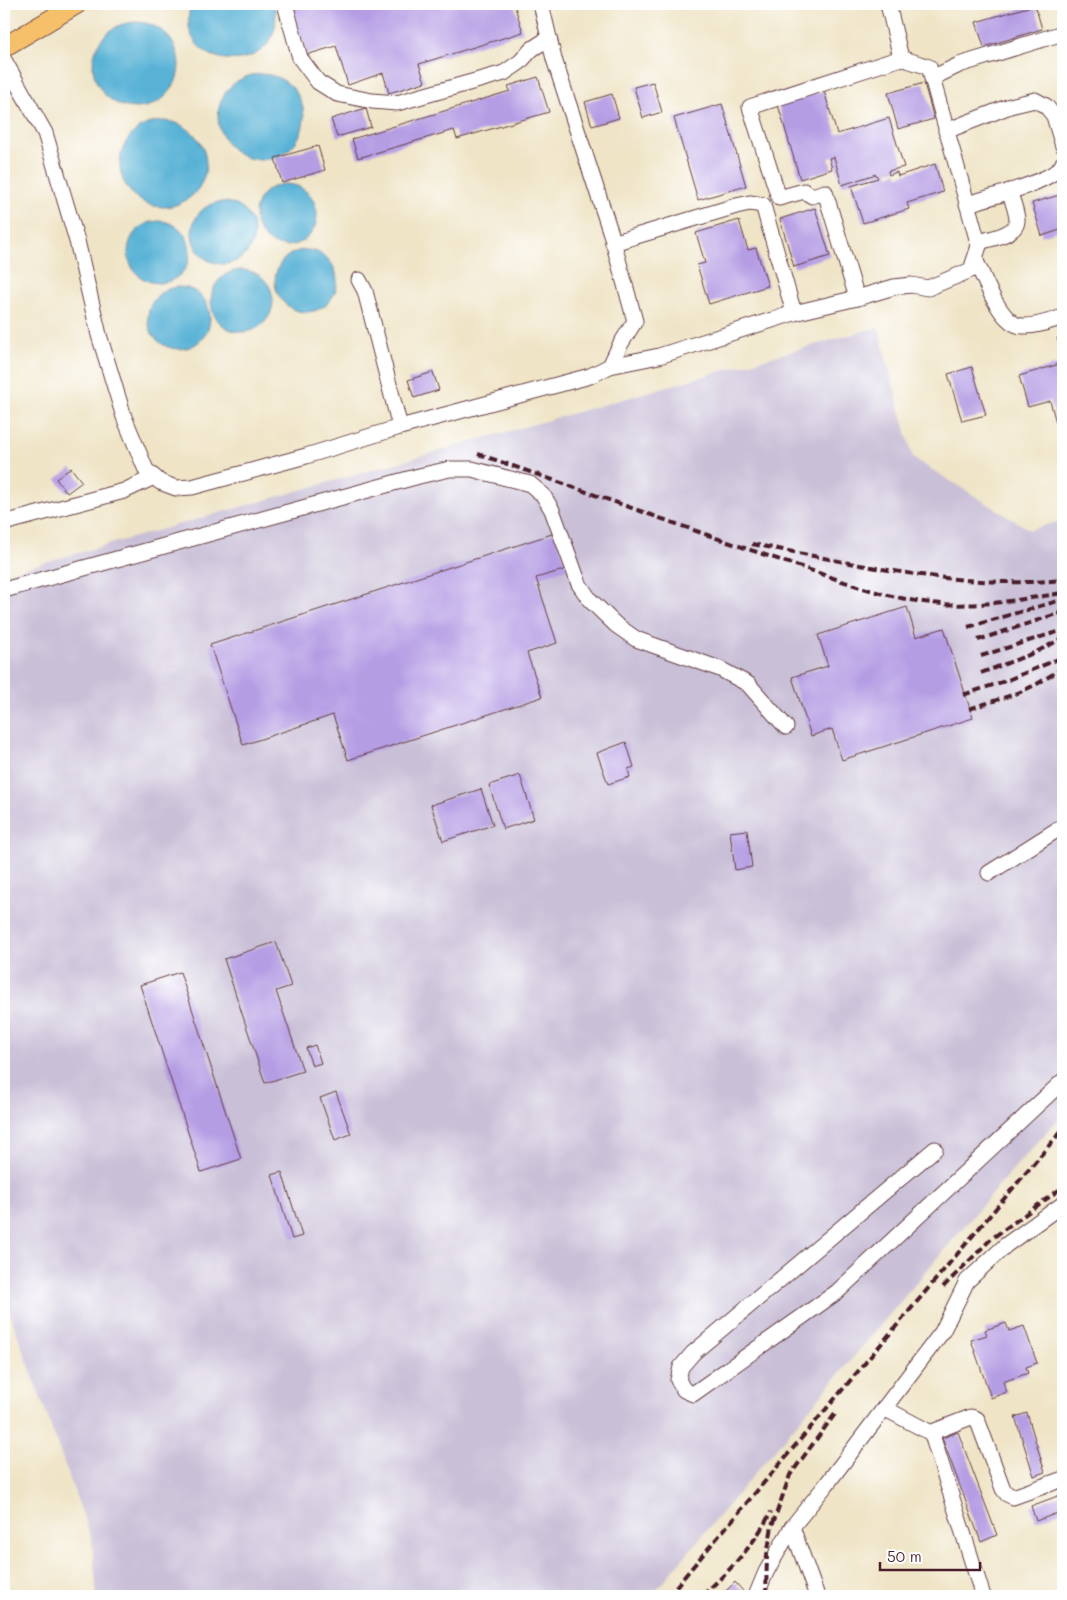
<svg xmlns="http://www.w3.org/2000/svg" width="1067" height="1600" font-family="Mali,sans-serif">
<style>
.industrial{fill:#c9bfd7}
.water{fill:#59b2d6;stroke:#526880}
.building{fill:#b59de4}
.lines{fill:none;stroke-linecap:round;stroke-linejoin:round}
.minor-casing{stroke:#633d42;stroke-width:17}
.major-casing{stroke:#633d42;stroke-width:21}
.minor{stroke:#fff;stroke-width:15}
.major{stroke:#f6c06b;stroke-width:19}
.rail{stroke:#4a1f2b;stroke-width:4;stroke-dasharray:8 4;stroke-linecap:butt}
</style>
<rect width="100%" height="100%" fill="#fff"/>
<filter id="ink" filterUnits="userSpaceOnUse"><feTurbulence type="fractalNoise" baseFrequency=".02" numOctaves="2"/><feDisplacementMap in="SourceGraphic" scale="10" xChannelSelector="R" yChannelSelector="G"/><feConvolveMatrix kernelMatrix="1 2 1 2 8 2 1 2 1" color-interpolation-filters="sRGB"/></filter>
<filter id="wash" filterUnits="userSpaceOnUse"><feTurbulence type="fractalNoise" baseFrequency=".0096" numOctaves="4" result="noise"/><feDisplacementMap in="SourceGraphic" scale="20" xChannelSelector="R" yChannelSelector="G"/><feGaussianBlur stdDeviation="1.12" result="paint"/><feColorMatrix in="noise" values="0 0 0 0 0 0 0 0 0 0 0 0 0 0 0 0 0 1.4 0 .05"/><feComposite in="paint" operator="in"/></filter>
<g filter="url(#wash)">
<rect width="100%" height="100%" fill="#efe4c6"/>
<polygon class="industrial" points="878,327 913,458 1030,530 1063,520 1063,1114 1006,1177 651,1596 97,1596 92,1540 4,1297 4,574"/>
<g class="water">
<path d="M191,4H274C291,81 170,75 191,4Z"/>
<circle cx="136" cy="65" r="43"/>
<circle cx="261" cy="117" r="43"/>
<circle cx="163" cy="164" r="43"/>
<circle cx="286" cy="215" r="31"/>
<circle cx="223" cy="233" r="31"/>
<circle cx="159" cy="252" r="31"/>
<circle cx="306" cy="281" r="31"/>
<circle cx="242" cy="301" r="31"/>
<circle cx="179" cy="318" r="31"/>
</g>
<g id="blocks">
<g class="building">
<polygon points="301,4 514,4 523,32 419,64 425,82 389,93 383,73 348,85 336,46 306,55 293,10 302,6"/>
<polygon points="1035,5 1042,29 984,47 976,22"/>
<polygon points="538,77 549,112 457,139 454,130 358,158 352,139 510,91 508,86"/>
<polygon points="653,82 662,112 643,118 634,87"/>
<polygon points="924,83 934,119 898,129 888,93"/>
<polygon points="824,91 837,134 889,118 904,167 888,171 889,175 897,172 898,176 935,164 943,192 907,203 909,209 863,223 851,186 878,178 876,174 842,185 834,157 829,158 832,169 800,179 778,105"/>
<polygon points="612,94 619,118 592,126 585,102"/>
<polygon points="722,104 746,186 698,200 674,118"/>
<polygon points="366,108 371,127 337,137 331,119"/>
<polygon points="318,146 325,170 282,183 275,158"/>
<polygon points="1063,194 1063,229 1042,236 1032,203"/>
<polygon points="815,208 830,256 794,267 780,219"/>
<polygon points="739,220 748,250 756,248 768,286 709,304 697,265 705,263 696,233"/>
<polygon points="1063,336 1063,359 1057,338"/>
<polygon points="1063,363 1063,440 1061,440 1050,401 1028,407 1019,376"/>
<polygon points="972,367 986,415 962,421 948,374"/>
<polygon points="433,372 439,390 414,398 408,380"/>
<polygon points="71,468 82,482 67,493 56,479"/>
<polygon points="555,533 567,569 536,578 557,643 527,653 542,697 348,760 333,715 243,745 210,645"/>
<polygon points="907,607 916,637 944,628 973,718 842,760 832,729 811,736 792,677 828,666 818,635"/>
<polygon points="626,742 634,767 628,769 630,777 608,784 597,753"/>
<polygon points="520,775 534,819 503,829 489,785"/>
<polygon points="481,789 493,825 443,841 431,805"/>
<polygon points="747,830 752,867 735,870 730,832"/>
<polygon points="276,942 291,986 276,991 303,1071 265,1083 224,959"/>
<polygon points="180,972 241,1159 201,1172 140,985"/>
<polygon points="315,1045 321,1063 312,1066 306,1048"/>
<polygon points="336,1092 351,1134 335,1140 320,1098"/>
<polygon points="282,1172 302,1236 292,1239 272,1175"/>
<polygon points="1006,1323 1009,1331 1024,1326 1037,1363 1026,1367 1028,1373 1003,1382 1007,1392 991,1398 971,1340 987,1335 985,1330"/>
<polygon points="1027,1413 1045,1472 1034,1476 1015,1417"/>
<polygon points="958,1432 997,1535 981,1542 942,1438"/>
<polygon points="1063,1494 1063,1511 1036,1521 1031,1506"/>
<polygon points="735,1582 743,1591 745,1596 721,1596"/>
</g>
</g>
</g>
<g filter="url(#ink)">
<use href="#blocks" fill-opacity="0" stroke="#633d42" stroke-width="1"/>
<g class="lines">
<g class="minor-casing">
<g id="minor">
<polyline points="285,4 300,58 318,82 337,94 372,101 397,103 504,73 520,62 532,49 549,38"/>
<polyline points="4,60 45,133 77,241 99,335 124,417 146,470 160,482 176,488 192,487 306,456 400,427 590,376 610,366 620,345 635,321 611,234 554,59 541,4"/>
<polyline points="932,78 959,65 1063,33"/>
<polyline points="946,131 1010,106 1035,100 1046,106 1054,116 1063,146"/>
<path d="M967,204C987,198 1057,181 1063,163"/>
<path d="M978,242C989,239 1018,235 1017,219C1016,209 1012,200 1009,191"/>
<path d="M975,259C984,277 1000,325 1022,326C1035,327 1051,321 1063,317"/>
<polyline points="359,280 365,291 400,427"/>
<polyline points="857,298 825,192 812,196 804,191 779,198 750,107 901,58"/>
<polyline points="794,313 857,298 894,287 911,285 928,288 971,270 979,246 929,67 901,58 888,4"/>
<polyline points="610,366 659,356 794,313 763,205 750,203 736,206 613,243"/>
<polyline points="4,523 124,491 154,477"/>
<polyline points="4,590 419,476 450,469 472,469 530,484 543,495 552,510 579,584 590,600 616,625 636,639 720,669 748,684 786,727"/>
<polyline points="989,873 1063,826"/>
<polyline points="935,1149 693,1353 681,1367 678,1380 684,1390 693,1394 837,1292 1063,1081"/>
<polyline points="884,1408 933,1434"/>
<polyline points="792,1527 817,1596"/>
<polyline points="756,1596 766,1572 792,1527 826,1485 942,1332 967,1281 1006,1245 1063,1204"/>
<polyline points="983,1596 933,1438 935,1431 971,1417 977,1419 1003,1489 1007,1494 1013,1497 1063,1479"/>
</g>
</g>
<g class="major-casing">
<polyline id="major" points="4,47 77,4"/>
</g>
<use href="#minor" class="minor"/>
<use href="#major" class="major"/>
<g class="rail">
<path d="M478,454C581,489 682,527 786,562C836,578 889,601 943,604C983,607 1023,599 1063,593"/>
<path d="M752,544C854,563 958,590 1063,580"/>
<polyline points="968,627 1061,600"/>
<polyline points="978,640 1063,612"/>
<polyline points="981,656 1063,630"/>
<polyline points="981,673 1034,653 1063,638"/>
<polyline points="963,695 1008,680 1063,657"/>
<polyline points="969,709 1018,693 1037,684 1063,668"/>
<polyline points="943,1287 991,1239 1063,1187"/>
<polyline points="668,1596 1063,1129"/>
<path d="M702,1596C731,1569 752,1548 771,1512"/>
<polyline points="766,1596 767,1555 772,1526 790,1475 835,1414"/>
</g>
</g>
</g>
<rect width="1067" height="1600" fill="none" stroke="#fff" stroke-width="20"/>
<path d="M880 1562v8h100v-8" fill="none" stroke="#4a1f2b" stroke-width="2.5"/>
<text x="887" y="1562" font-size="15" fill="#4a1f2b" stroke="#ffffff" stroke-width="4" paint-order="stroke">50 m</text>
</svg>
